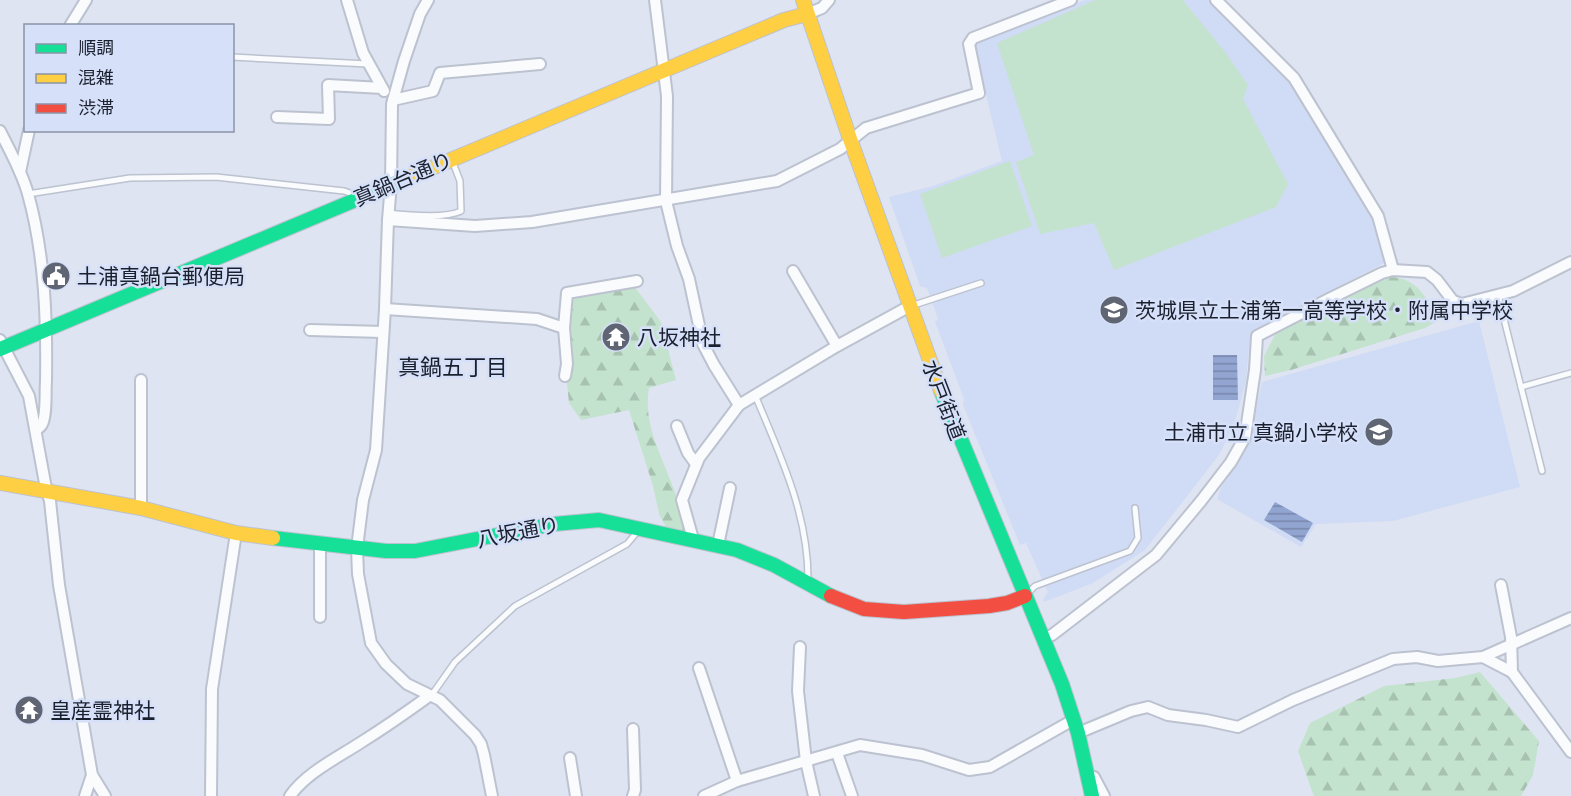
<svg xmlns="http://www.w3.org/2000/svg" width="1571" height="796" font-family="'Zilla Slab','Noto Sans JP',serif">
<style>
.built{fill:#d0dbf5}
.forest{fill:url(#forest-firs)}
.green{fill:#c4e3ce}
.water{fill:url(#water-rules)}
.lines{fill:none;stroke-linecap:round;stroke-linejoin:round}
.lane-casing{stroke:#bcc2cf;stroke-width:8}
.street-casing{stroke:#bcc2cf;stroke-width:14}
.fast-casing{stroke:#bcc2cf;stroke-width:16}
.slow-casing{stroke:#bcc2cf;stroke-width:16}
.jam-casing{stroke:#bcc2cf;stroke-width:16}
.lane{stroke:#fafbfd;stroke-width:5}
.street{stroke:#fafbfd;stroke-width:10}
.fast{stroke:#16e098;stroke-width:14}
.slow{stroke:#ffcf43;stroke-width:14}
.jam{stroke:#f24e42;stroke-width:14}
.labels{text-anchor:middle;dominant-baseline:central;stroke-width:5;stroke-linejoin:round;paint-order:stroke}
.street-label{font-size:21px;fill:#1a202e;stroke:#d6e1f9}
.poi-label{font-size:21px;fill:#1a202e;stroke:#d6e1f9;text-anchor:start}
.neighbourhood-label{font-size:22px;fill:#1a202e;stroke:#d6e1f9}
</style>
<defs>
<pattern id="forest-firs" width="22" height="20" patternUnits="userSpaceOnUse" patternTransform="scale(1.5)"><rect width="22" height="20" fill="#c4e3ce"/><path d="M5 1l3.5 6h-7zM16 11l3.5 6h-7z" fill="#a8c2b1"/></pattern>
<pattern id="water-rules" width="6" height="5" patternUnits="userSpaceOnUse" patternTransform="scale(1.5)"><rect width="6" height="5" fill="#92a5d1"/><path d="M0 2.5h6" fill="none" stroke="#7686aa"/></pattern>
</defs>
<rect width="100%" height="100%" fill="#dee4f1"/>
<g class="built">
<polygon points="1085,0 1209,0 1289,79 1374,216 1386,262 1250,333 1246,381 1234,425 1219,455 1145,550 1093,583 1044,602 1043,600 1048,592 1026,543 1020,545 963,405 964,399 935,322 938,319 927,288 920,286 889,197 933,186 1002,161 974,45 975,42"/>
<polygon points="1479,321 1520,487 1393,521 1316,524 1301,547 1217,499 1221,488 1250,439 1262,382"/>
</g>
<g class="forest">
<path d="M1391,277C1420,279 1425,298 1439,320L1425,328L1291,370L1265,376L1264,356L1276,333L1322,306Z"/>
<path d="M634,286L661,322L676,380L649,388C642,428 666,462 677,499C680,509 681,520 684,531L666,527L659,514L653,486L629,410L581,420L569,403L567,383L571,361V298Z"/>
<polygon points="1480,672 1539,741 1533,775 1521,796 1315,796 1313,794 1298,751 1310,723 1384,686 1455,678"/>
</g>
<g class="green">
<polygon points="1095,0 1183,0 1225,52 1248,85 1243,99 1288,184 1276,207 1114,270 1094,223 1040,234 1016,162 1034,155 997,43"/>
<polygon points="1010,161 1032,226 942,258 920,194"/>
</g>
<g class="water">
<polygon points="1213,355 1237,355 1238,400 1213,400"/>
<polygon points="1275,502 1313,523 1302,542 1264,520"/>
</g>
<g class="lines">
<g class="lane-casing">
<g id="lane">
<polyline points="232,57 368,64"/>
<polyline points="28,194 130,178 216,177 344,191 356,195"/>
<path d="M388,213C406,215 445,219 461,211L460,181L452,160"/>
<polyline points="1498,295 1542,471"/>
<polyline points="914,305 981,283"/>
<polyline points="1521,387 1571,373"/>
<path d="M755,395C780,455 809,515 808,582"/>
<polyline points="1027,594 1035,586 1130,551 1138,538 1135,508"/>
<polyline points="431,696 455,662 515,606 627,544 638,531"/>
</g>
</g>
<g class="street-casing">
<g id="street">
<polyline points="347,0 363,53 384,91"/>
<polyline points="428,0 420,14 404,61 392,104 391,184 388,220 385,309 376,450 363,500 357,548 358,574 371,643 386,664 407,684 440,700 475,735 481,744 484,755 492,796"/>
<polyline points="655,0 667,96 666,201 677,246 689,279 703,344 714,365 739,405"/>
<polyline points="1216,0 1294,78 1378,216 1393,270"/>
<polyline points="807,14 822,8 829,0"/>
<polyline points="70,26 86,0"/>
<polyline points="393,100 433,91 440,73 540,64"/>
<polyline points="277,117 329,119 328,85 382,88"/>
<path d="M0,131C10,151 22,172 28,194C45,255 47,320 46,382C45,392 47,415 42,424C41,427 38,428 36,430"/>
<polyline points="20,172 29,130"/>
<polyline points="388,220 475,226 532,222 777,181 840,149 866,128 979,93 969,44 973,38 1071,0"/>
<polyline points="793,271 837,346"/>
<polyline points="385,309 537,319 564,328 567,293 637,281"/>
<polyline points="564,328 567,364 565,376"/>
<polyline points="310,330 383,332"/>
<polyline points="0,340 29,396 45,483 50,501 59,585 92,775 85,796"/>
<polyline points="141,380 141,508"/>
<polyline points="677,426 688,453 696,464"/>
<polyline points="693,539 682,500 699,458 739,405 837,346 910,306"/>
<polyline points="718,545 730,488"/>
<polyline points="1501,585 1511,637 1512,672 1571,752"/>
<polyline points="320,617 320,545"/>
<polyline points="1043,639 1052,635 1156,555 1201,501 1231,462 1245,437 1255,370 1257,336 1329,299 1382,273 1393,270 1427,272 1437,280 1453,301 1462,304 1513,291 1571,262"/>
<polyline points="800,647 798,691 806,761 814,796"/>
<polyline points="1483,657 1512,672"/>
<polyline points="699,668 737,781"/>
<polyline points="1078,733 1131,711 1148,707 1168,715 1206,720 1238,727 1293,700 1393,659 1417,657 1438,661 1483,657 1571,618"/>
<polyline points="837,753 852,796"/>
<polyline points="570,758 576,796"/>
<polyline points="92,775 105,796"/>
<polyline points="1094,777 1104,796"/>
<polyline points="211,796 212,689 236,533"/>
<path d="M290,796C306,773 337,758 360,743C384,728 407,712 429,696"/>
<polyline points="633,796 635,790 633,729"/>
<polyline points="704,796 737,781 860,745 922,755 969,770 990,767 1073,720"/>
</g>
</g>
<g class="fast-casing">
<g id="fast">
<polyline points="0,349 403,180"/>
<polyline points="941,391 1062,684 1078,733 1092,796"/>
<polyline points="273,538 386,551 415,551 554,524 599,520 737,550 774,565 831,596"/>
</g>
</g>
<g class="slow-casing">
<g id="slow">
<polyline points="803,0 850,139 941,391"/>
<polyline points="403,180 784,20 807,14"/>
<polyline points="0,483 141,508 236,533 273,538"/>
</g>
</g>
<g class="jam-casing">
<polyline id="jam" points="831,596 864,609 904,612 989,606 1007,603 1025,596"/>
</g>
<use href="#lane" class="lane"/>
<use href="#street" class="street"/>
<use href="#fast" class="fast"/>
<use href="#slow" class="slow"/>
<use href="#jam" class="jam"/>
</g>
<defs>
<g id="civic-disc" transform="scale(1.5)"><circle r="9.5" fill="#5f6572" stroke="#d6e1f9"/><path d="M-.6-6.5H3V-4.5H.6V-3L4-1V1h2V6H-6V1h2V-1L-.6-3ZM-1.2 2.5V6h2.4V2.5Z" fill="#fff"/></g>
<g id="school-disc" transform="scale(1.5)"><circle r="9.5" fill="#5f6572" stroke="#d6e1f9"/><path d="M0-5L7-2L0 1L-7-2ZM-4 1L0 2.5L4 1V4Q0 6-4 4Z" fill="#fff"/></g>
<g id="temple-disc" transform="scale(1.5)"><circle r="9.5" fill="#5f6572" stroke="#d6e1f9"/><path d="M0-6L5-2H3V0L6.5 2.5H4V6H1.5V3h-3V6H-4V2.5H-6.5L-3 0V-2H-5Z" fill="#fff"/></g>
</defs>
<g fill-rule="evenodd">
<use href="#civic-disc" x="56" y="276"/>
<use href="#school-disc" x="1114" y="310"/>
<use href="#temple-disc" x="616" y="337"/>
<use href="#school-disc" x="1379" y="432"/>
<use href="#temple-disc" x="29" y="710"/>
</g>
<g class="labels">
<g class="street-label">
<text transform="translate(403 179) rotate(-23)">真鍋台通り</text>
<text transform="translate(944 400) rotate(69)">水戸街道</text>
<text transform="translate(518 532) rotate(-11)">八坂通り</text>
</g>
<g class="poi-label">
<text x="77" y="276">土浦真鍋台郵便局</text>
<text x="1135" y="310">茨城県立土浦第一高等学校・附属中学校</text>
<text x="637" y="337">八坂神社</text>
<text x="1358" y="432" text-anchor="end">土浦市立 真鍋小学校</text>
<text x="50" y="710">皇産霊神社</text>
</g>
<g class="neighbourhood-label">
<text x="453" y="367">真鍋五丁目</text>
</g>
</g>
<rect x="24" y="24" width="210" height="108" fill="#d6e1f9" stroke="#8b94a8" stroke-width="1.5"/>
<rect x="36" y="44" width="30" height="9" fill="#16e098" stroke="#8b94a8" stroke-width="1.5"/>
<text x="78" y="54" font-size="18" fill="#1a202e">順調</text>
<rect x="36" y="74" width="30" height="9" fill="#ffcf43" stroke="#8b94a8" stroke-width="1.5"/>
<text x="78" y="84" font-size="18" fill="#1a202e">混雑</text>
<rect x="36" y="104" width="30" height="9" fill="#f24e42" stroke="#8b94a8" stroke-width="1.5"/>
<text x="78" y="114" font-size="18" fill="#1a202e">渋滞</text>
</svg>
